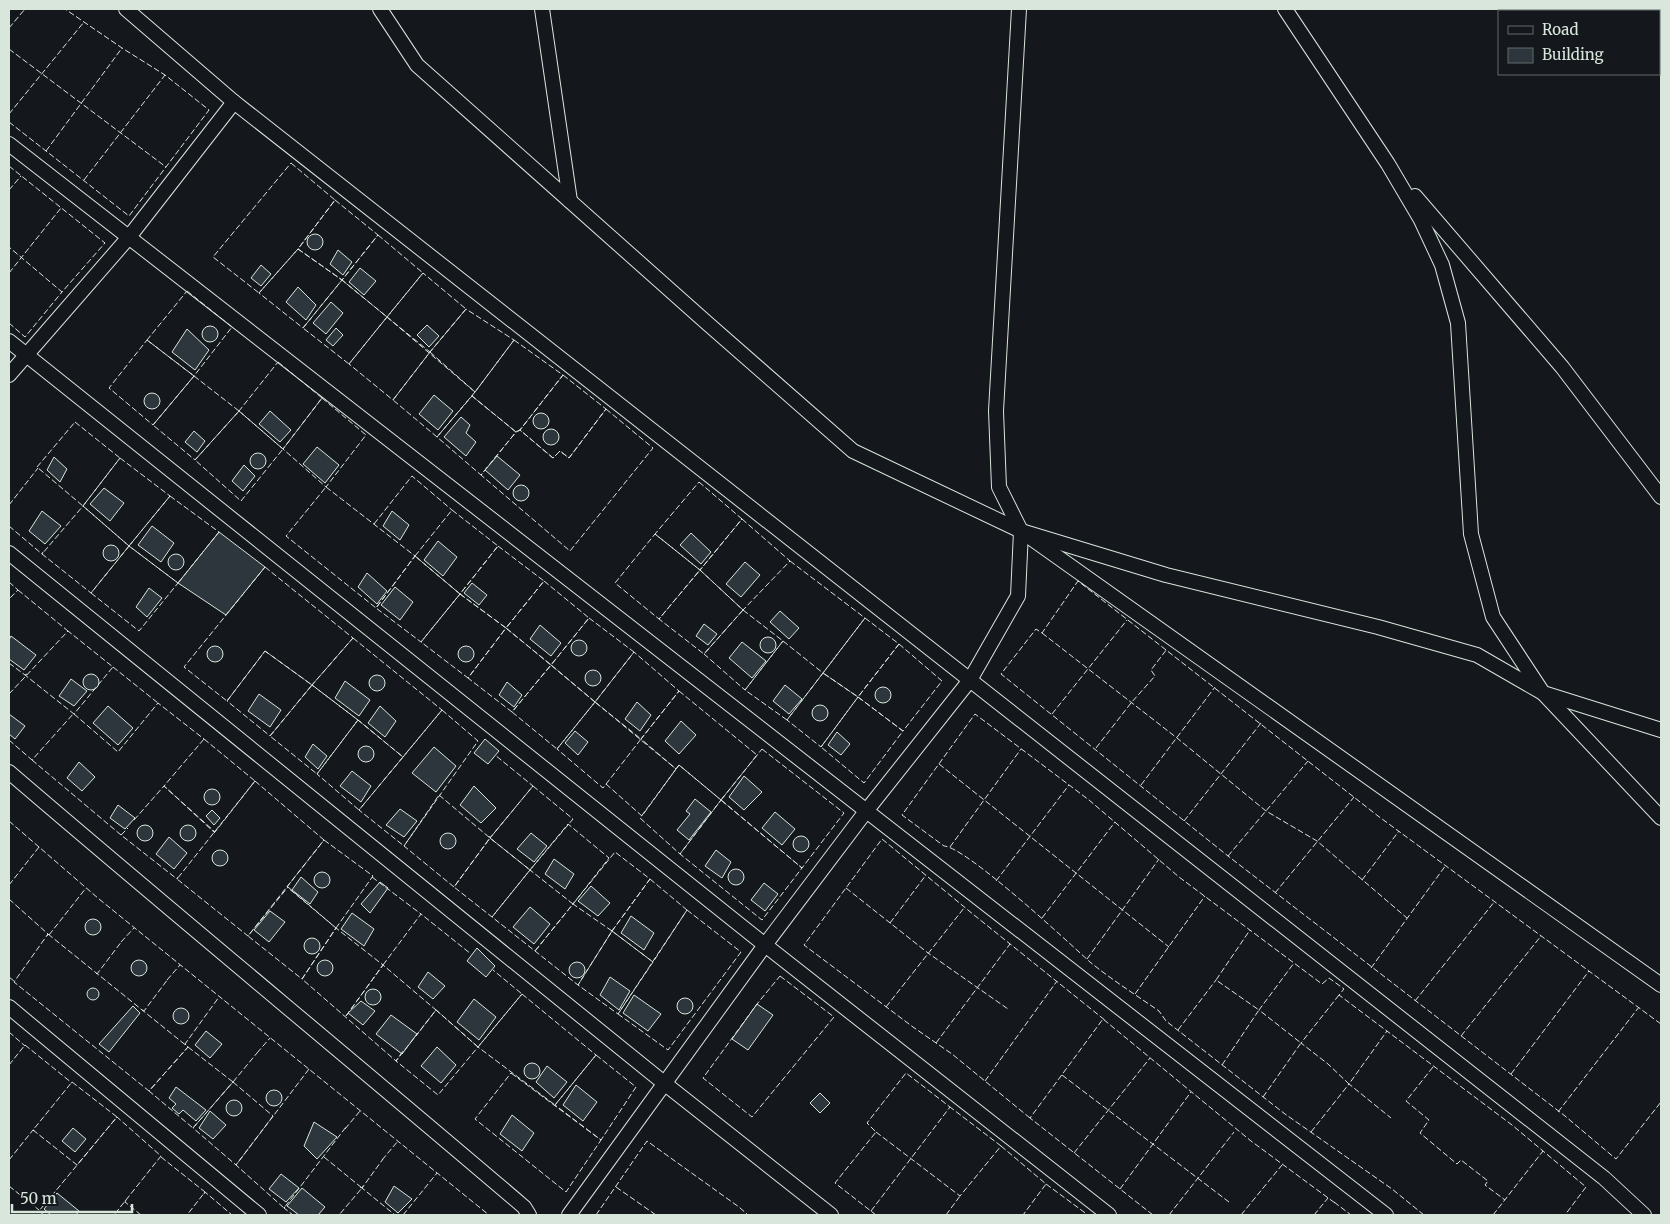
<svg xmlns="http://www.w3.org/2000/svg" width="1670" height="1224" font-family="Merriweather,serif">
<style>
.building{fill:#2c363c;stroke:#d8e6dc}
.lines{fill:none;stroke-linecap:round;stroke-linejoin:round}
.street-casing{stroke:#d8e6dc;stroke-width:16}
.street{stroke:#14181c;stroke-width:14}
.fence{stroke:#d8e6dc;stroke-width:1;stroke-dasharray:6 2.5;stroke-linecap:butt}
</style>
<rect width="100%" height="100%" fill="#14181c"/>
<g class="building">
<circle cx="315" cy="242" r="8"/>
<polygon points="338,250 352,262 343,275 330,264"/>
<polygon points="261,265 271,274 261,286 251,278"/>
<polygon points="360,268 376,281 364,295 349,282"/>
<polygon points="298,287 316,305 306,320 286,302"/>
<polygon points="331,302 343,313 326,334 313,323"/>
<polygon points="427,325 439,336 429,347 417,335"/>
<circle cx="210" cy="334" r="8"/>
<polygon points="336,328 343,335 333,346 326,340"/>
<polygon points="187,329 209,350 195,370 172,352"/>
<circle cx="152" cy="401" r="8"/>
<polygon points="434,395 453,411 438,430 419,414"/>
<polygon points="270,411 291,430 280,442 259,424"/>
<circle cx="541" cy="421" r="8"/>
<polygon points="461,417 470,425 466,433 476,442 466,456 444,437"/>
<circle cx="551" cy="437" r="8"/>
<polygon points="194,431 205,441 197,452 185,442"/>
<polygon points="317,447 339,465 325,483 303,464"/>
<circle cx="258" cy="461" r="8"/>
<polygon points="497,456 520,475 508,490 485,470"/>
<polygon points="54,457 67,469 60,482 47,470"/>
<polygon points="244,465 255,476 243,491 232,481"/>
<circle cx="521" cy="493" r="8"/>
<polygon points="104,488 124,503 110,521 90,504"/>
<polygon points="42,511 61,526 45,544 29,531"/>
<polygon points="392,511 409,525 400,540 383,526"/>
<polygon points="152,526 174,543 161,562 138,545"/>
<polygon points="219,532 265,567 226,615 178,583"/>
<polygon points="691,533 711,552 701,564 680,545"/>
<polygon points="438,541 457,557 443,576 424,560"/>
<circle cx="111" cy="553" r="8"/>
<circle cx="176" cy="562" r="8"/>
<polygon points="745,562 760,575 741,597 726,584"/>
<polygon points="367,573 387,591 377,604 358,587"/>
<polygon points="472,583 487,595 479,605 464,593"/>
<polygon points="395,587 413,602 400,620 381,605"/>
<polygon points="149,588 162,598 147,617 136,607"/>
<polygon points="780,611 799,628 789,639 770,622"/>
<polygon points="704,624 717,634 708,645 696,636"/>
<polygon points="540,625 561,643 551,656 530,639"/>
<polygon points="11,636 36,655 24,670 9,659 9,640"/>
<circle cx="768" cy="645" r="8"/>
<circle cx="579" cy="648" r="8"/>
<polygon points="742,642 766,661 752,678 729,658"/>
<circle cx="215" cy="654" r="8"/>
<circle cx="466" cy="654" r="8"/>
<circle cx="593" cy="678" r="8"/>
<circle cx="91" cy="682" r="8"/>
<circle cx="377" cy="683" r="8"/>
<polygon points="71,679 87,691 74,706 59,696"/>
<polygon points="345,681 370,700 359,716 335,698"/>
<polygon points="507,682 522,695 514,707 499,695"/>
<polygon points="785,685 802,699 789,714 773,701"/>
<circle cx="883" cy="695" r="8"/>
<polygon points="259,694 281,710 270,727 248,711"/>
<polygon points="637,702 651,715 640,731 625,719"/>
<circle cx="820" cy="713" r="8"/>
<polygon points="108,706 133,728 118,745 93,723"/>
<polygon points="380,706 396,721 385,737 368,723"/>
<polygon points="9,714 25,726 15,739 9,734"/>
<polygon points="681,721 696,735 679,754 665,741"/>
<polygon points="575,731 588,742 578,755 565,743"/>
<polygon points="837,732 850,744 841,755 828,745"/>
<polygon points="485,739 499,751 488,764 474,753"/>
<polygon points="313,744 327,756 318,769 305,757"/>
<circle cx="366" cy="754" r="8"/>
<polygon points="434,747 456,766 436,792 412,773"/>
<polygon points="79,762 95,777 82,791 67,778"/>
<polygon points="352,771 371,786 361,802 340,786"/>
<polygon points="744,776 762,792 744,810 729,797"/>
<polygon points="474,786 496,808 481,823 460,805"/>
<circle cx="212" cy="797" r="8"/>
<polygon points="695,799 711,812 689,840 677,830 690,814 686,811"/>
<polygon points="118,805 135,818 125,829 110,818"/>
<polygon points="400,809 417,821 404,837 386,825"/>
<polygon points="212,810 220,818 214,825 206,816"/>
<polygon points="775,812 795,829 782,845 762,828"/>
<circle cx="188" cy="833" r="8"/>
<circle cx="145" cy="833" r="8"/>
<polygon points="531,833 547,846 534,862 517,849"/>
<circle cx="448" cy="841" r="8"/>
<circle cx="801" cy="844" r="8"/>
<polygon points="169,837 187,853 174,869 156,854"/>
<polygon points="716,850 731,862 722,878 705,866"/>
<circle cx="220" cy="858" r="8"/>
<polygon points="554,859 574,874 565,889 545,874"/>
<circle cx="736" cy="877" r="8"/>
<circle cx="322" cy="880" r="8"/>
<polygon points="301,877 318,892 310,904 292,890"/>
<polygon points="380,882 388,888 370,913 361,904"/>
<polygon points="764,883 778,894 765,911 751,900"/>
<polygon points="591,886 610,903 598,916 578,901"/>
<polygon points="530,907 550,924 534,944 513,927"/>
<polygon points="270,911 285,922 269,942 254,930"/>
<polygon points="352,913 374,929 364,946 341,929"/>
<polygon points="631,916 654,933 644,950 621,933"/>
<circle cx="93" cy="927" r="8"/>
<circle cx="312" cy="946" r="8"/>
<polygon points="477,948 495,966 486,977 467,961"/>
<circle cx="139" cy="968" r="8"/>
<circle cx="325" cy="968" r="8"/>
<circle cx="577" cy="970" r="8"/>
<polygon points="428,972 445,986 433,999 418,987"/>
<polygon points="610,977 630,991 619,1010 600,995"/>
<circle cx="93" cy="994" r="6"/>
<circle cx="373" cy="997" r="8"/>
<polygon points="634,995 661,1014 648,1031 623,1013"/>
<circle cx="685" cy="1006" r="8"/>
<polygon points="474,999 496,1017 479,1040 457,1022"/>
<polygon points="361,1001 375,1011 363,1025 348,1013"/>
<polygon points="757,1004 773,1015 748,1050 732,1039"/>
<polygon points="133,1006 140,1013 109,1052 99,1044"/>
<circle cx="181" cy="1016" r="8"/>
<polygon points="391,1015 417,1034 402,1054 376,1034"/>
<polygon points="206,1031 222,1044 210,1058 195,1045"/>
<polygon points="437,1047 456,1065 441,1083 421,1066"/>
<circle cx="532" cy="1071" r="8"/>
<polygon points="547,1066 567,1082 554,1098 536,1082"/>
<polygon points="576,1085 597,1102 583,1121 563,1105"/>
<polygon points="176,1087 206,1110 196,1121 183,1110 179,1114 172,1108 176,1104 169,1098"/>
<circle cx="274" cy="1098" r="8"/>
<polygon points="820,1093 830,1103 820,1113 810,1103"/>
<circle cx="234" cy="1108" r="8"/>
<polygon points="210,1111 226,1125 213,1139 199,1128"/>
<polygon points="512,1115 534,1133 522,1151 500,1134"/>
<polygon points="314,1122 337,1137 317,1159 304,1146"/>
<polygon points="73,1128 86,1139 75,1152 62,1141"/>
<polygon points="281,1174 299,1188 286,1202 269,1189"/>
<polygon points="394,1186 412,1199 398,1213 385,1202"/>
<polygon points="302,1188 325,1207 318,1215 299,1215 287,1206"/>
<polygon points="57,1193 79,1211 76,1215 51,1215 44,1209"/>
</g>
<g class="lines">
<g class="street-casing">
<g id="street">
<polyline points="126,9 234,102 1604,1178 1644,1215"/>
<polyline points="380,9 417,65 707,323 853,451 1021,531 1166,575 1378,627 1477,655 1543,693 1661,730"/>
<polyline points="542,9 570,201"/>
<polyline points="1019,9 996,411 999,487 1021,531 1661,985"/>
<polyline points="1285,9 1388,164 1421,220 1442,265 1458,323 1471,534 1493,617 1543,693 1661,818"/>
<polyline points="9,144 1386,1215"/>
<polyline points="1415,196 1562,367 1661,497"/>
<polyline points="9,341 765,945 1109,1215"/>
<polyline points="9,375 129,237 234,102"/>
<polyline points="9,553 664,1083 831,1215"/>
<path d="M9,772C179,918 353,1061 524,1207L529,1215"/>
<polyline points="9,1007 259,1215"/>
<polyline points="569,1215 765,945 867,810 970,680 1018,596 1021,531"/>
</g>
</g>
<use href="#street" class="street"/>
<g class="fence">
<polyline points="9,28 25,9"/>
<polyline points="9,49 166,167"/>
<polyline points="9,114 84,22"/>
<polyline points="9,122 129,216 209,110 165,75 122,48 65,9"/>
<polyline points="46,151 122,48"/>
<polygon points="291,163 335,200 298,249 259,293 213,257"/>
<polyline points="9,166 105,243 62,292 9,247"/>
<polyline points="84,180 165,75"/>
<polyline points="9,190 21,176"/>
<polygon points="335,200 378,235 342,280 298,249"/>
<polygon points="378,235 423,273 387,317 342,280"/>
<polygon points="298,249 342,280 303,328 259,293"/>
<polyline points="9,273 61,208"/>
<polygon points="342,280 387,317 349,364 303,328"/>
<polygon points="187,291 232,327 194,376 147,340"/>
<polygon points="387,317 430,352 393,400 349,364"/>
<polyline points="9,323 25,337 62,292"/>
<polygon points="147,340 194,376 153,425 109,388"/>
<polygon points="514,340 563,375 520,430 516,432 472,396"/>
<polyline points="430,352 466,309 514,340 475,392 387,317 423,273 466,309 430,352"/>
<polygon points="430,352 475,392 437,437 393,400"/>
<polygon points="278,362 322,398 283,449 239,411"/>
<polygon points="563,375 606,409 569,458 560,451 553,458 520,430"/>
<polygon points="194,376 239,411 195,460 153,425"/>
<polygon points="472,396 516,432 481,475 437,437"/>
<polygon points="322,398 366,435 326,487 283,449"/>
<polygon points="606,409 653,448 570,551 481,475 516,432 520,430 553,458 560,451 569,458"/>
<polygon points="239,411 283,449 241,501 195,460"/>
<polygon points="75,422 120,458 83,506 37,467"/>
<polygon points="120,458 170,496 129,546 83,506"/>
<polygon points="699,482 742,519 700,570 655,534"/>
<polygon points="326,487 415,556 376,608 286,536"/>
<polygon points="170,496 219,532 178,583 129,546"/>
<polyline points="9,505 38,468"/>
<polygon points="83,506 129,546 91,593 42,554"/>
<polygon points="452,510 498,546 460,594 415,556"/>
<polygon points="742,519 790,561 743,610 700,570"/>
<polyline points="374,524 412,476 452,510"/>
<polyline points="9,526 42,554 43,552"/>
<polygon points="655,534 700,570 659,619 615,583"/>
<polygon points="129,546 178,583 139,631 91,593"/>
<polygon points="498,546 544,581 506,628 460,594"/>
<polygon points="415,556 460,594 421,642 376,608"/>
<polyline points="790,561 865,618 823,673"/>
<polygon points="265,567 353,638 312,685 265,651 227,701 184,667"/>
<polygon points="700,570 743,610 704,654 659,619"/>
<polygon points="544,581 589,618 551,665 506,628"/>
<polyline points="9,582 18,590 9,599"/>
<polyline points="18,590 68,631 66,632"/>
<polygon points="460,594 506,628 468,678 421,642"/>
<polygon points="743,610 783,641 745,690 704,654"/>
<polygon points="589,618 634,652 595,702 551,665"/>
<polygon points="865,618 899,644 858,697 823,673"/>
<polygon points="506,628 551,665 512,712 468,678"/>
<polyline points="1042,633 1177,738 1266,811 1317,841 1407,918"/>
<polygon points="353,638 442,710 403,757 358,720 312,685"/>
<polygon points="783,641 823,673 787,720 745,690"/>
<polygon points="899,644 942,681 903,731 858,697"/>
<polygon points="265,651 312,685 270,736 227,701"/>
<polyline points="9,663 25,675 27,674"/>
<polygon points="551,665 595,702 557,749 512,712"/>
<polyline points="113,667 158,703"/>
<polygon points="823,673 858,697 821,747 787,720"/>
<polygon points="312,685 358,720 317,774 270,736"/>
<polygon points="679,691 757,755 721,800 679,765 676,769 641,739"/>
<polyline points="9,694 68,631 113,667 74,714 25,675"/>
<polygon points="858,697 903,731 864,783 821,747"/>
<polygon points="595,702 641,739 603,788 557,749"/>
<polygon points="442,710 478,741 404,846 359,810"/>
<polyline points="74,714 118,752 158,703 204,739"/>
<polyline points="1052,714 1127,620"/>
<polygon points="358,720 403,757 359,810 317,774"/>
<polygon points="204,739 255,781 215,832 164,786"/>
<polyline points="9,740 32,760 74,713"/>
<polyline points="1096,748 1131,703 1155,676 1151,670 1167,649"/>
<polygon points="762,749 844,813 802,868 721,800"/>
<polyline points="32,760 121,835 177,879 178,877"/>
<polyline points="939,764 1169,947"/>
<polygon points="679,765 721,800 680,854 640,818"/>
<polygon points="255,781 324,840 248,936 177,879"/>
<polyline points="606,784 642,816 676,769 595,702 634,652 679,691 641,739"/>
<polyline points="1141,785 1215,687"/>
<polygon points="533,786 573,819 530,870 490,838"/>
<polygon points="439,795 490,838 454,887 404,846"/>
<polygon points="721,800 802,868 762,920 680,854"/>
<polyline points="134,820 164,786 215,833"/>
<polyline points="9,821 99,899 489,1215"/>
<polyline points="1184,821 1261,723"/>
<polyline points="121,835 128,828"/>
<polyline points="489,836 490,838 533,786 495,755"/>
<polygon points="490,838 530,870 492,917 454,887"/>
<polygon points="324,840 373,876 336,928 287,887"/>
<polyline points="950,847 1021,749"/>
<polyline points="1228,856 1308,761"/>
<polyline points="531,871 530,870 568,824 609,858 573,904"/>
<polyline points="372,877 421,914"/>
<polygon points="650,879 687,910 653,962 612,931"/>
<polyline points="1362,880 1399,831"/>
<polyline points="996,881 1069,785"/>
<polyline points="9,885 39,847"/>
<polygon points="288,887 336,928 302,979 248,936"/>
<polyline points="846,888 928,953 1008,1009"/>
<polyline points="1275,893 1354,797"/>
<polyline points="9,899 48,934 47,936"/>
<polyline points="573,904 615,852 650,879 612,931 611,930"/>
<polygon points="687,910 741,952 668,1050 618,1014"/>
<polyline points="1042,918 1115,822"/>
<polyline points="890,923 926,875"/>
<polygon points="612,931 653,962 618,1014 578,985"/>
<polygon points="48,934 188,1047 149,1091 14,982"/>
<polyline points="49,935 86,888"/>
<polyline points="121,942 134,928"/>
<polyline points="535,951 573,904 612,931 578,985 492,917 530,870 573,904 535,951"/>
<polyline points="1087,959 1159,859"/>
<polyline points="383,965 421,914 471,954"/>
<polyline points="1371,968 1446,865"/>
<polyline points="96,973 97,974 122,941"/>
<polygon points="780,976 834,1017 752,1117 703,1078 757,1004"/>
<polyline points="9,977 14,981"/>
<polyline points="167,980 180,965"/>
<polygon points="522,994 596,1055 555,1105 478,1047"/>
<polyline points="1135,994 1205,896"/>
<polyline points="1339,995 1301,1043 1328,1064 1349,1084 1387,1031"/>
<polyline points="1415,1001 1495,901"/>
<polyline points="886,1007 964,908"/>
<polyline points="435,1009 478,1047 522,994 493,970"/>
<polyline points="142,1010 144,1011 168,979"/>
<polygon points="436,1010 478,1047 438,1095 396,1061"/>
<polyline points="346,1016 383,965 436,1010 416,1036"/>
<polyline points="346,1016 383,965 336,928 302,979 396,1061 403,1051"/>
<polyline points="1661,1024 1378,816 1078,581 1042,633 1036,629 1001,674 1228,856 1565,1116 1616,1159 1661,1102"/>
<polyline points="1178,1030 1216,980"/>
<polyline points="9,1032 25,1046"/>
<polyline points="1461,1036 1541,936"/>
<polyline points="936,1043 1010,944"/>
<polyline points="186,1045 185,1044 219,997"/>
<polygon points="188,1047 233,1082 193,1128 149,1091"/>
<polyline points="257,1053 270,1038"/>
<polygon points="596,1055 636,1087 601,1140 555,1105"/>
<polyline points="9,1065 25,1045 72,1083"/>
<polyline points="1222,1065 1259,1010 1216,980 1250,930"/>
<polyline points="1433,1067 1406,1101 1429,1120 1420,1133 1457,1164 1461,1160 1488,1181 1485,1185 1505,1200"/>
<polyline points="309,1069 236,1165 284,1208 346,1127"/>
<polygon points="511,1073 601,1140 566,1192 475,1119"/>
<polyline points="1511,1074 1589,971"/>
<polyline points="1062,1075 1229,1202"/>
<polyline points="985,1081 1057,981"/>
<polygon points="72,1082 117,1117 77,1165 33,1130"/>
<polygon points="233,1082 273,1116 236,1165 193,1128"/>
<polyline points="233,1082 257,1053"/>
<polyline points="1263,1097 1301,1043 1259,1010 1294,963"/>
<polyline points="1558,1112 1639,1007"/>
<polyline points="1030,1118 952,1054 913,1027 804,945 882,839 974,915 1106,1021"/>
<polyline points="345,1129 360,1111"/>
<polyline points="876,1132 960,1196 1001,1146 950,1107"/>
<polyline points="1311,1132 1349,1084 1391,1118"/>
<polyline points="1001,1146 1046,1184 1023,1215"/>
<polyline points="1074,1153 1150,1058"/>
<polyline points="161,1157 205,1192 187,1215"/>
<polyline points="324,1157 362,1188 339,1215"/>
<polyline points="9,1160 33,1130 35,1131"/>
<polyline points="382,1160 398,1141"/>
<polyline points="1046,1184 1088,1215"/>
<polyline points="9,1186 39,1210"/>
<polyline points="363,1186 362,1188 395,1215"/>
<polyline points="360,1187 362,1188 383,1159"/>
<polyline points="616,1187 656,1215"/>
<polyline points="1120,1189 1191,1092"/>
<polyline points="204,1194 205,1192 232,1215"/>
<polyline points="126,1200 125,1202 141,1215"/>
<polyline points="1334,1202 1351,1215"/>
<polyline points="285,1207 284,1208 293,1215"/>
<polyline points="871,1211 950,1107 906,1073 867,1123 876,1132 835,1183 876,1215"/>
<polyline points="44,1215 39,1211 117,1117 161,1156 114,1215"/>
<polyline points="403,1215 437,1173"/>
<polyline points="596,1215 647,1141 739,1207 748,1215"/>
<polyline points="946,1215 960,1196"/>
<polyline points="1153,1215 1030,1118 1103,1019 1251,1141 1335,1203"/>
<polyline points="1169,1215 1234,1132"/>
<polyline points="1241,1215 1282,1165"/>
<polyline points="1314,1215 1328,1198"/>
<path d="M1424,1215L1392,1189L1285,1114L1166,1021L1159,1011C1136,995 1112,980 1090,962C1068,942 966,847 944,846L902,815L975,714L1089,800L1179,877L1322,984L1329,978L1344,989L1339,995L1512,1125L1586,1187L1565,1215"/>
<polyline points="1493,1215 1543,1151"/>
</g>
</g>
<rect width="1670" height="1224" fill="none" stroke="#d8e6dc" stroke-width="20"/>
<rect x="1498" y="10" width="162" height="65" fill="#14181c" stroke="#626a69"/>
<rect x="1508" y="26" width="25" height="8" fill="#14181c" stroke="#626a69"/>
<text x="1542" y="35" font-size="15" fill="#d8e6dc">Road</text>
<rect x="1508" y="48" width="25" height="15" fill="#2c363c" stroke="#626a69"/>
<text x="1542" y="60" font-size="15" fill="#d8e6dc">Building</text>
<path d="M12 1204v8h120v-8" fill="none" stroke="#d8e6dc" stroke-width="2.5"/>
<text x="20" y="1204" font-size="15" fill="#d8e6dc" stroke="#14181c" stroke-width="4" paint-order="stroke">50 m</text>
</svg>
